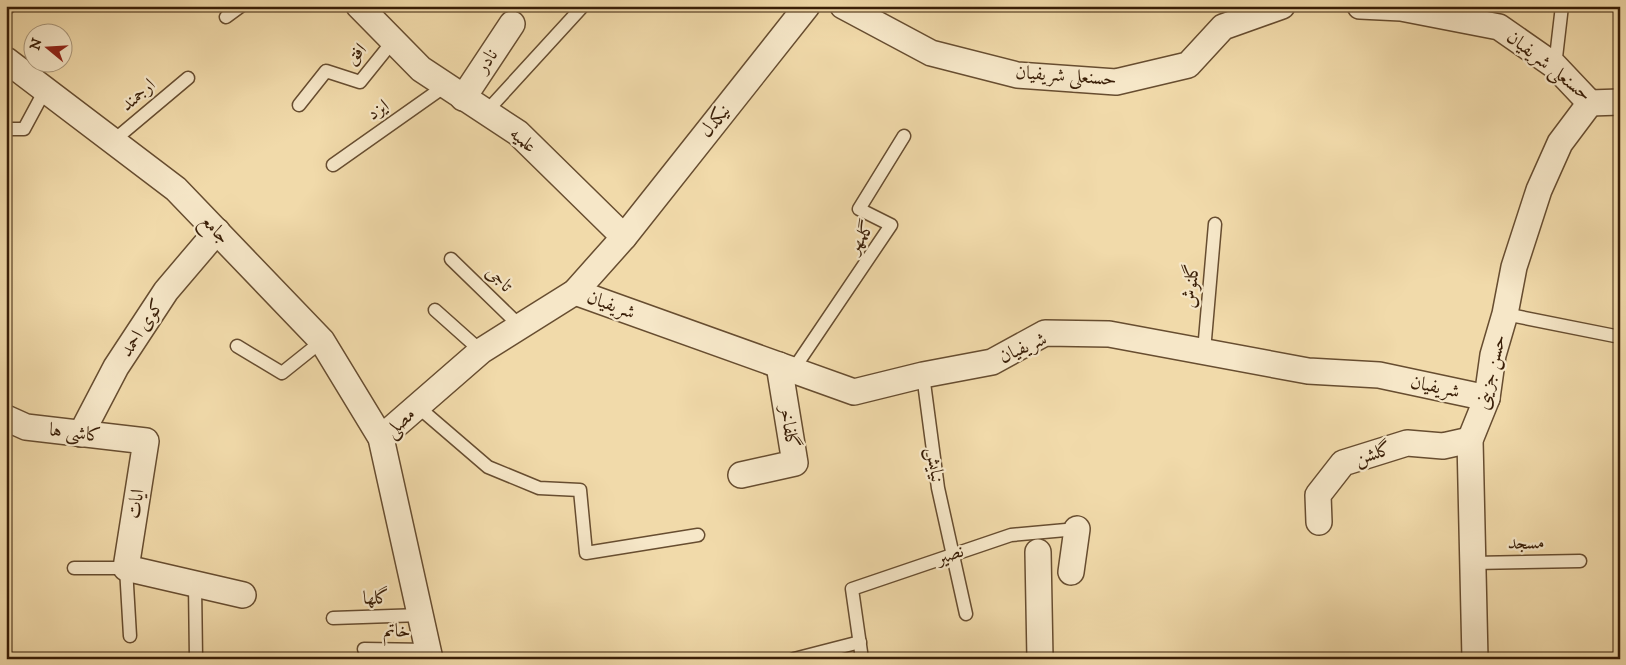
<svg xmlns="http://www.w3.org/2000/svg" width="1626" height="665" font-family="'IM FELL DW Pica',Amiri,serif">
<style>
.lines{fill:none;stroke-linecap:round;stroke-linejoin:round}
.lane-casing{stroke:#674d30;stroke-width:15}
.street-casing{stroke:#674d30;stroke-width:28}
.lane{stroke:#f6e7c8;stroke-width:12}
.street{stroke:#f6e7c8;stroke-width:25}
.labels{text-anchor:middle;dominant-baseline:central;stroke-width:4.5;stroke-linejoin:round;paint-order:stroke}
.street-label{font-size:19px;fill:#391e07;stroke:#f6e7c8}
</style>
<rect width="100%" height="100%" fill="#f1daaa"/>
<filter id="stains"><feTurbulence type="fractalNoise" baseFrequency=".004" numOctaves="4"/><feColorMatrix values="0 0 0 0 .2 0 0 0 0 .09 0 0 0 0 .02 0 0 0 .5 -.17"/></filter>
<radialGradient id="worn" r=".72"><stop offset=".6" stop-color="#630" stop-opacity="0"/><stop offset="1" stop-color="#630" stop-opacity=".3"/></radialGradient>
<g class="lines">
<g class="lane-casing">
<g id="lane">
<polyline points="6,9 10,6"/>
<polyline points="226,17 241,6"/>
<polyline points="1555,66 1562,6"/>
<polyline points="299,105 326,71 360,82 393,41"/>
<polyline points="486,112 583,6"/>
<polyline points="6,129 24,129 45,90"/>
<polyline points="113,141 188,78"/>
<polyline points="333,165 445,86"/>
<polyline points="451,259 520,326"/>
<polyline points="435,310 481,351"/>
<polyline points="1505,314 1620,337"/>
<polyline points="237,346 282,373 322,341"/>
<polyline points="1204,351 1215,224"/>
<polyline points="793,370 891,225 859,209 904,136"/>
<polyline points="923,375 938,488 966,614"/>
<polyline points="417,406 488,467 539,488 580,490 586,553 698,535"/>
<polyline points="1473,563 1580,561"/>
<polyline points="74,568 126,568 130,636"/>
<polyline points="195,584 196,659"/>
<polyline points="333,618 421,615"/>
<polyline points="364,649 428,650"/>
<polyline points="794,659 860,642"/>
<polyline points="862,659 852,589 1011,535 1077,529"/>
</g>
</g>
<g class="street-casing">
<g id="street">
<polyline points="359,6 421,69 518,133 624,237 575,292 481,351 381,438"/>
<polyline points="843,6 931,53 1017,75 1116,82 1188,65 1223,27 1282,6"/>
<polyline points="1360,6 1401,8 1499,27 1555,66 1590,103 1620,102"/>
<polyline points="6,60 176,189 322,341 381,438 430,659"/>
<polyline points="463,98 512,24"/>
<polyline points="624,237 807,6"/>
<polyline points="575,292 854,392 923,375 992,362 1045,333 1109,334 1308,371 1379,375 1487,398"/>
<polyline points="6,418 26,427 146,441 126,568 243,595"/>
<polyline points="81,434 116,367 166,291 217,231"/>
<polyline points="741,475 795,463 779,365"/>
<polyline points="1319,522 1318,495 1343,463 1407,443 1443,446 1470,440"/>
<polyline points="1038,552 1040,659"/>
<polyline points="1071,572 1077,529"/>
<polyline points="1475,659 1470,440 1487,398 1493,355 1505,314 1514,267 1539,190 1560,143 1590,103"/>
</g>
</g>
<use href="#lane" class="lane"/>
<use href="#street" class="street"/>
</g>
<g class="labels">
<g class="street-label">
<text transform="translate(356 54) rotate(-46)">افق</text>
<text transform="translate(487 61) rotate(-56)">نادر</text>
<text transform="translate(1549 66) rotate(38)">حسنعلی شریفیان</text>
<text transform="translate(1066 76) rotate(4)">حسنعلی شریفیان</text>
<text transform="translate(138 95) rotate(-41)">ارجمند</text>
<text transform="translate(378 110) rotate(-35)">ایزد</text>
<text transform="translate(715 121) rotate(-51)">نیکدل</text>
<text transform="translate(523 140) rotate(41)">علمیه</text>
<text transform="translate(215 229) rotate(46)">جامع</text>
<text transform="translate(861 237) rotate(-56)">گلمهر</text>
<text transform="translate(499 279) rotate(44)">تاجی</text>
<text transform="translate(1191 286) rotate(-85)">گلنوش</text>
<text transform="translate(611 305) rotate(20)">شریفیان</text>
<text transform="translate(142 328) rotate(-57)">کوی احمد</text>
<text transform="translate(1023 348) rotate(-24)">شریفیان</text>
<text transform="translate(1491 372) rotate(-76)">حسن جزینی</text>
<text transform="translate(1435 387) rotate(12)">شریفیان</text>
<text transform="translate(400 423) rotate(-44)">مصلی</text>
<text transform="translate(789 427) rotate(81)">گلفاخر</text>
<text transform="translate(75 433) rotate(7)">کاشی ها</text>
<text transform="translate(1373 454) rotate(-18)">گلشن</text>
<text transform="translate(935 465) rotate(82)">نیایش</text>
<text transform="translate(136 504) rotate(-81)">ایات</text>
<text transform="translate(1526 543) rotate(-1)">مسجد</text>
<text transform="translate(950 555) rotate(-19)">نصیر</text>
<text transform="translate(376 598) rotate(-2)">گلها</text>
<text transform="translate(397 631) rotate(1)">خاتم</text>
</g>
</g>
<rect width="1626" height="665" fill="none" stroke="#f1daaa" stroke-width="25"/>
<rect x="8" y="8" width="1611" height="650" fill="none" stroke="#391e07" stroke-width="2.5"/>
<rect x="12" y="12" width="1601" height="640" fill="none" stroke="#391e07"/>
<g transform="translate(48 48) rotate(288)"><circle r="24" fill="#f6e7c8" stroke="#aa977b"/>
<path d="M0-4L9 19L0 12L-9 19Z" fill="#8f2418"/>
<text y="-8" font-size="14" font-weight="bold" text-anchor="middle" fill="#391e07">N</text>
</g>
<rect width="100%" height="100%" filter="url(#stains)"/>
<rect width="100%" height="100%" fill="url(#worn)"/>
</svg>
